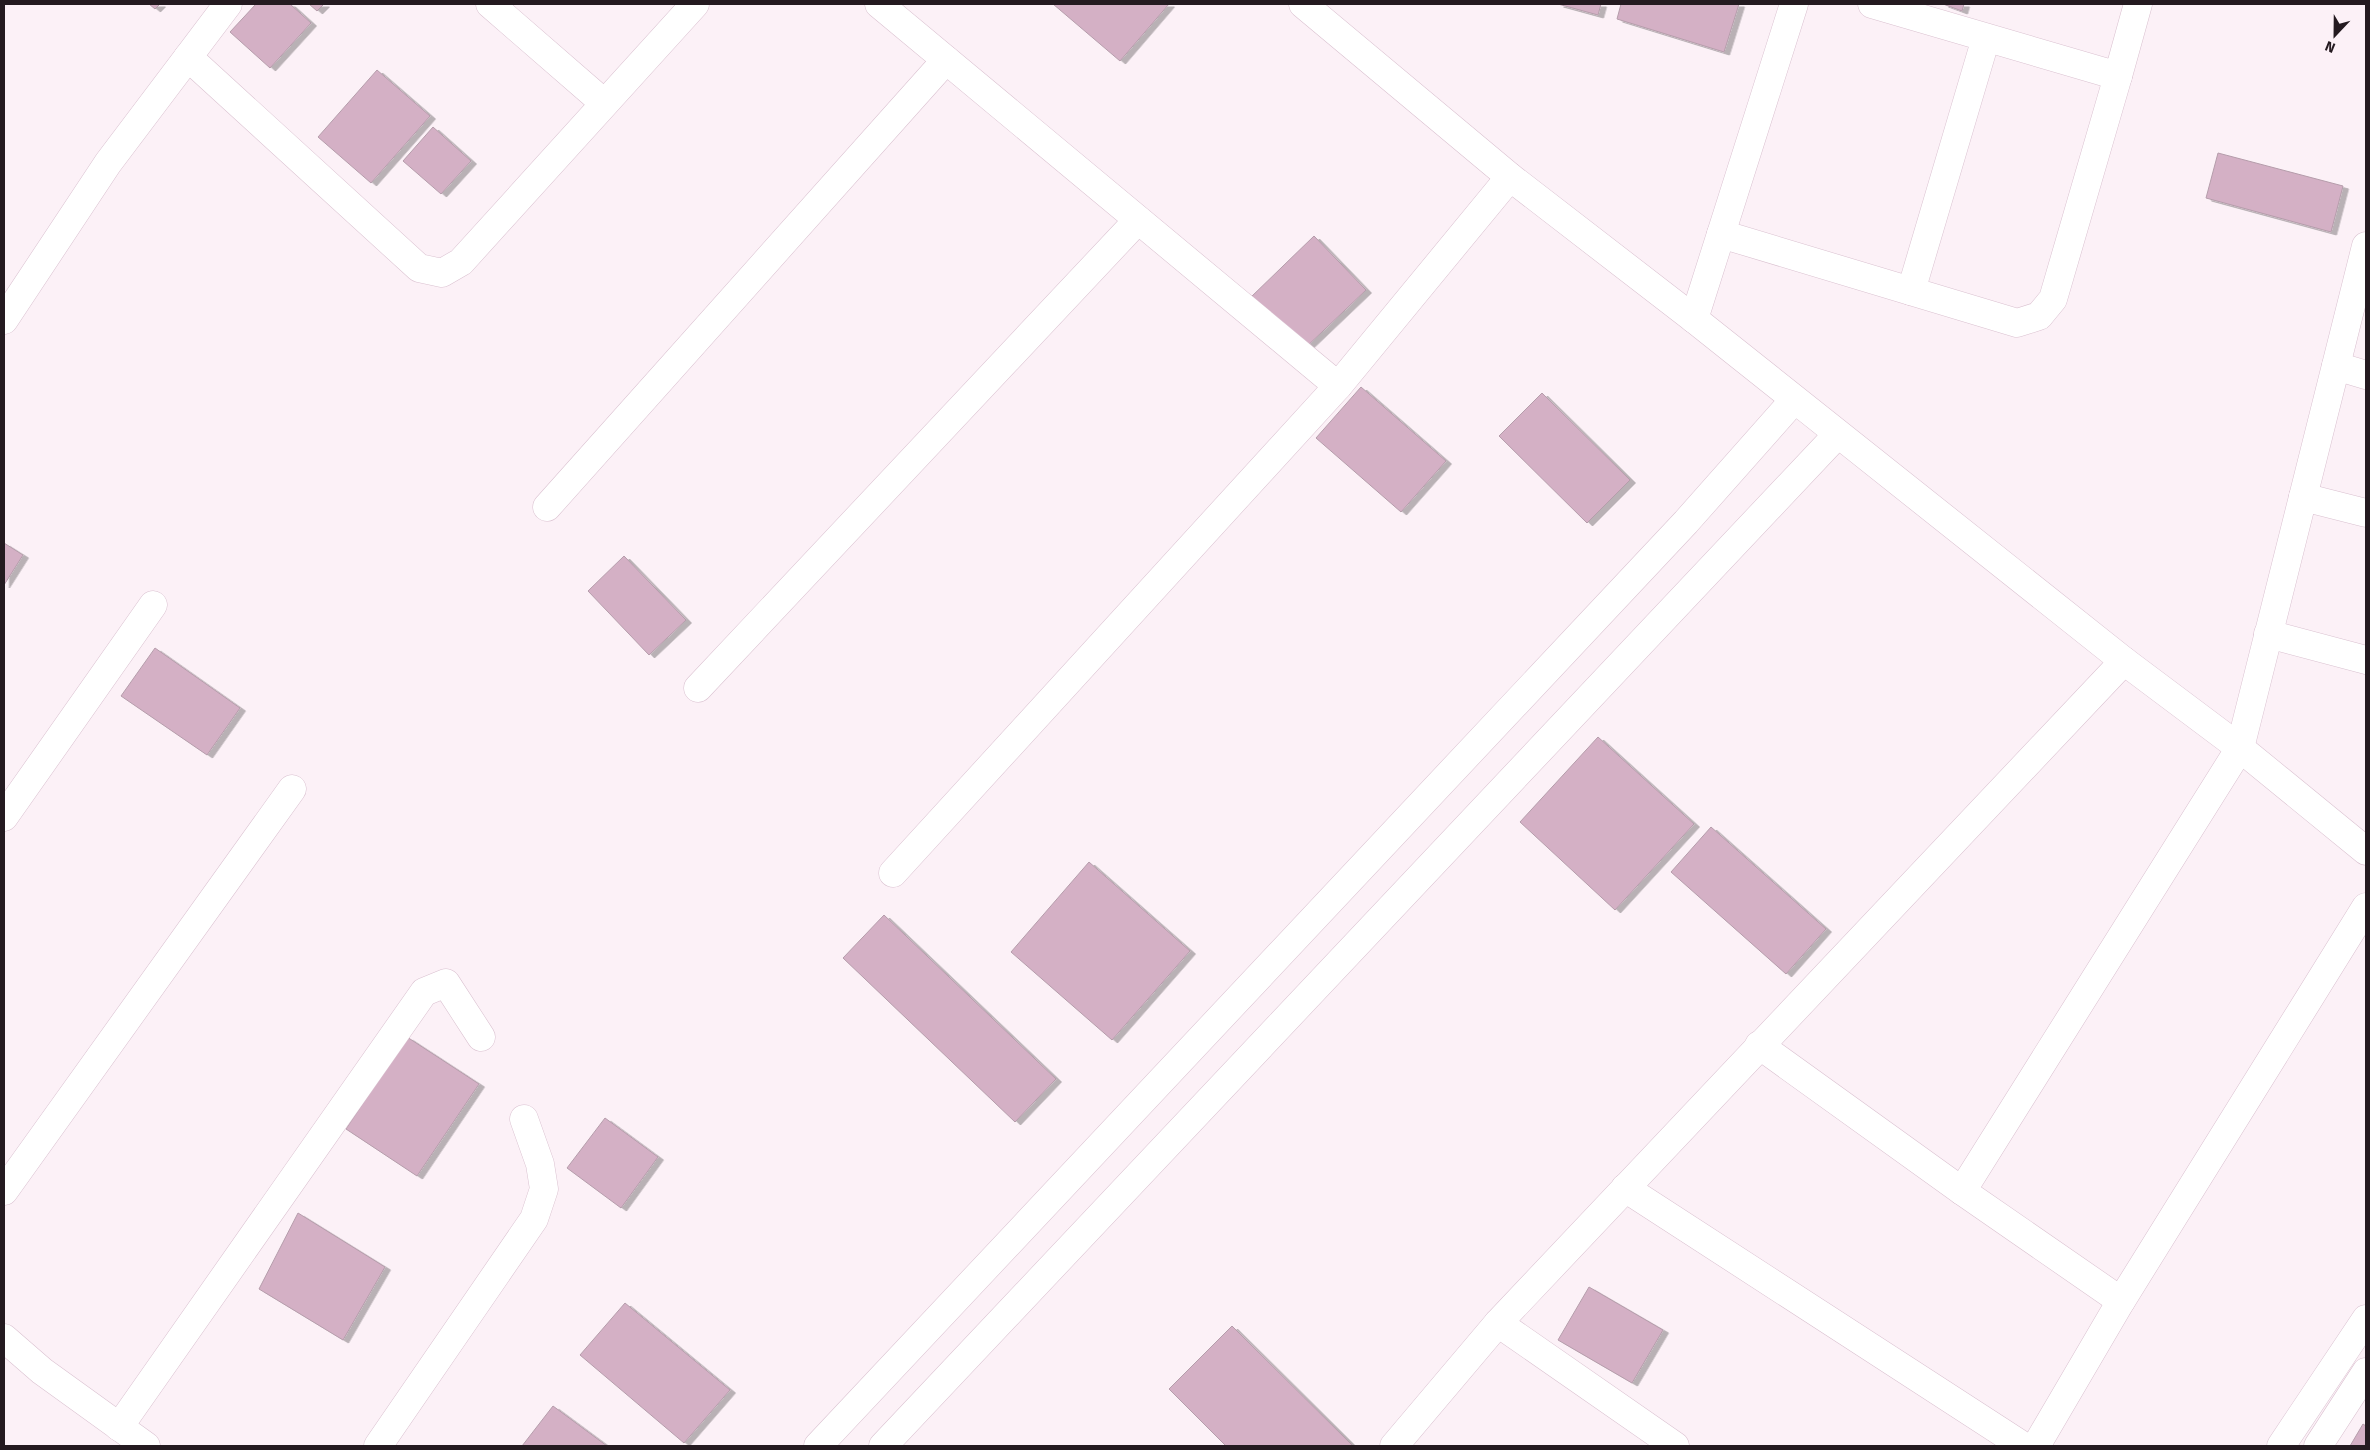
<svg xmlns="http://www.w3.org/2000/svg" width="2370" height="1450" font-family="'Fira Sans',sans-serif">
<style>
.building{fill:#d4b0c5;stroke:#b59dab;filter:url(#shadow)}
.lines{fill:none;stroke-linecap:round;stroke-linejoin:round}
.minor-casing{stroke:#dac1d0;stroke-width:29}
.minor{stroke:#fff;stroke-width:28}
</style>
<defs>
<filter id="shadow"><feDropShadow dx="5.5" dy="3" stdDeviation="0" flood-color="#0004"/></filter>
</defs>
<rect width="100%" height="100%" fill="#fcf1f7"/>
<g class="building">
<polygon points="149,4 160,4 155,9"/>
<polygon points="256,4 290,4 311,23 270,68 230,32"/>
<polygon points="309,4 324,4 317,11"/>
<polygon points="1053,4 1169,4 1120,61"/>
<polygon points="1558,4 1601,4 1598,15"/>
<polygon points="1621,4 1739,4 1724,52 1617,19"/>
<polygon points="1943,4 1964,4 1962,11"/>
<polygon points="377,70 430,116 371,183 318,137"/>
<polygon points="433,127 471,161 441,194 403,161"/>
<polygon points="2218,153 2343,186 2331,232 2206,198"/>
<polygon points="1314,236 1366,290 1302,351 1250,298"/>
<polygon points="1361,387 1446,461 1401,512 1316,438"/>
<polygon points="1542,393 1630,480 1587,523 1499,436"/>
<polygon points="4,543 23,555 4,585"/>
<polygon points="624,556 686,620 649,655 588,591"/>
<polygon points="155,648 240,708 207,755 121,696"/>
<polygon points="1598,737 1694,824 1615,910 1520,822"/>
<polygon points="1711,827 1826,929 1786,974 1671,872"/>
<polygon points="1089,862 1190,951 1112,1040 1011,952"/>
<polygon points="884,915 1056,1079 1015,1122 843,958"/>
<polygon points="407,1037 479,1084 417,1176 346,1129"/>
<polygon points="605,1118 658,1157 621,1208 567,1168"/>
<polygon points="298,1213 385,1267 343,1340 259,1289"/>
<polygon points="1589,1287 1663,1330 1632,1383 1558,1340"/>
<polygon points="625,1303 730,1390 684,1443 580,1355"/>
<polygon points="1232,1326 1353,1446 1226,1446 1169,1389"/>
<polygon points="553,1406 607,1446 522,1446"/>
<polygon points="2363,1424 2366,1426 2366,1446 2350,1446"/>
</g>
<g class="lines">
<g class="minor-casing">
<g id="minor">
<polyline points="490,4 604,103"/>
<polyline points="879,4 1338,386 1510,177"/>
<polyline points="1303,4 1510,177 1694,319 2124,661 2240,748 2366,851"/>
<polyline points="1872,4 2118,76 2138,4"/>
<polyline points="188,57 419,268 442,273 461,262 695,4"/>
<polyline points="1721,234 2017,323 2039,316 2053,299 2118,76"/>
<polyline points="1911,291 1986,38"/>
<polyline points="1694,319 1794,4"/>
<polyline points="4,320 108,163 228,4"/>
<polyline points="2336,366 2366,375"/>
<polyline points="2303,497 2366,513"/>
<polyline points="547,507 946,60"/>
<polyline points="2268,634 2366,660"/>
<polyline points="698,688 1138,220"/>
<polyline points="4,817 153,605"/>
<polyline points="893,873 1338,386"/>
<polyline points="1759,1045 1962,1191 2121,1301"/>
<polyline points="1625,1188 2023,1446"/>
<polyline points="4,1191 292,789"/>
<polyline points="1962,1191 2240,748 2366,246"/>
<polyline points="1498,1323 1675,1446"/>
<polyline points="4,1338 42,1371 146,1446"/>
<polyline points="119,1427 424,992 446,983 481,1037"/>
<polyline points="378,1446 534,1219 544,1189 540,1164 524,1119"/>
<polyline points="818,1446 1686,522 1794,400"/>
<polyline points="883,1446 1837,435"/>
<polyline points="1394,1446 1498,1323 2124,661"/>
<polyline points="2036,1446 2121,1301 2366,907"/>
<polyline points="2281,1446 2366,1319"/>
<polyline points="2318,1446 2366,1372"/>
</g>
</g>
<use href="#minor" class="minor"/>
</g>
<rect width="2370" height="1450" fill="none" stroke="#241a20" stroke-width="10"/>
<g transform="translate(2335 35) rotate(202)" stroke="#fcf1f7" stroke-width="4" paint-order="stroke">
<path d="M0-4L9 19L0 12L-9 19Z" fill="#241a20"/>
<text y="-8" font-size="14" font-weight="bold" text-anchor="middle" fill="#241a20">N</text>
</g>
</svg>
